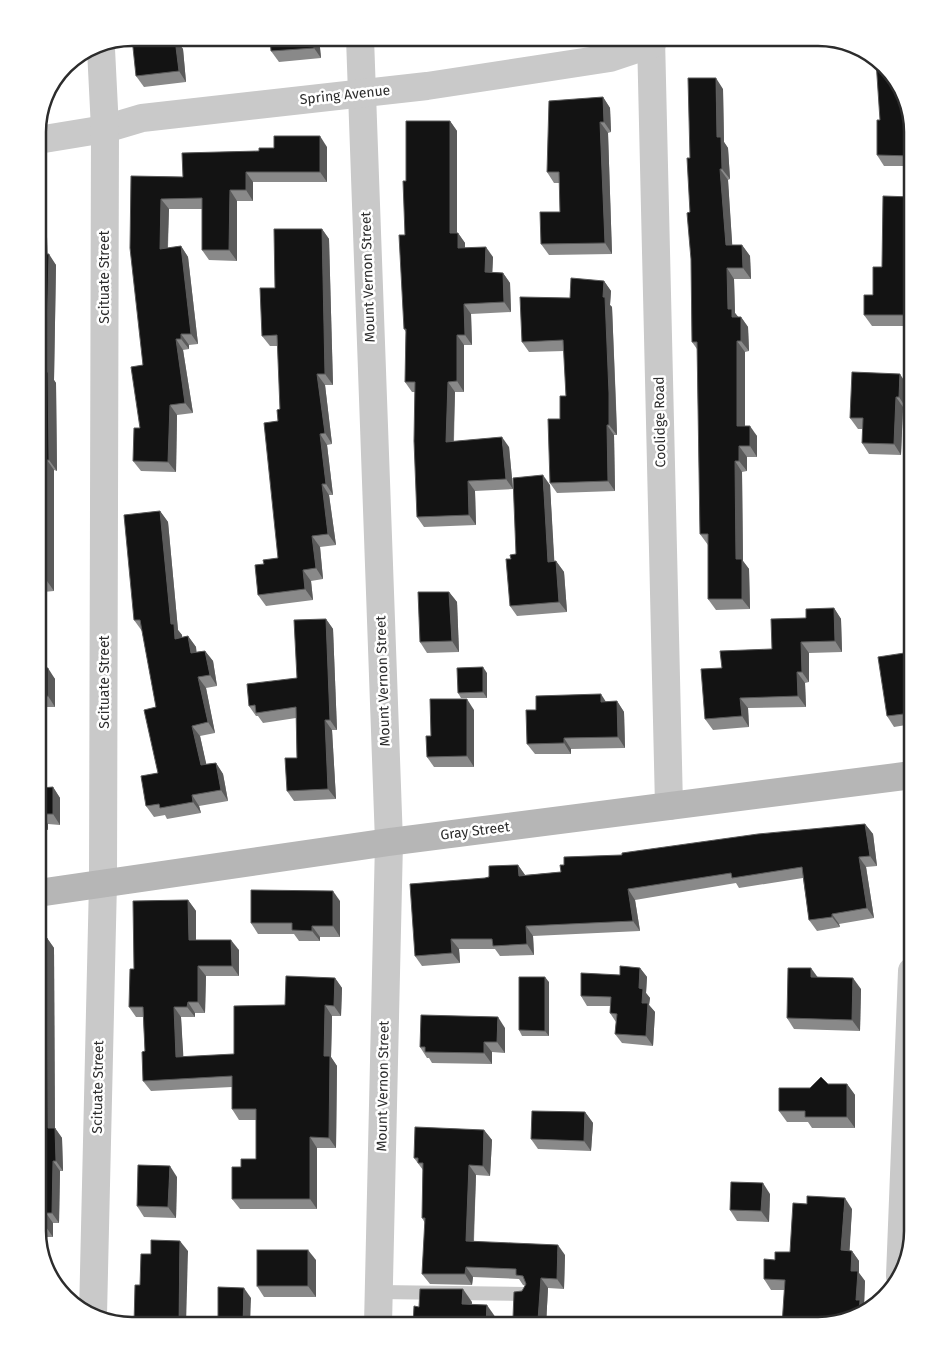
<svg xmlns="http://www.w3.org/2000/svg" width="950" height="1363" font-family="'Fira Sans',sans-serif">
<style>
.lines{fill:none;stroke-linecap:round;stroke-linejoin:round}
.lane{stroke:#c9c9c9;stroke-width:14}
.street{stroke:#c9c9c9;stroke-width:28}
.secondary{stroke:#b6b6b6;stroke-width:28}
.wall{fill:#898989}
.shaded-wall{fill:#5a5a5a}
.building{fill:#131313;stroke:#5a5a5a}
.labels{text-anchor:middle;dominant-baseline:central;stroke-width:5;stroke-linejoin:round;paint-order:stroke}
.street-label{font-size:14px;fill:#2c2c2c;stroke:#fff}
.rim{fill:none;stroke:#2c2c2c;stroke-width:2.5}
</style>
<rect width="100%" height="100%" fill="#fff"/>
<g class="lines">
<polyline class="lane" points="379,1292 525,1294"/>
<g class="street">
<polyline points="360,38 389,842 378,1325"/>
<polyline points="651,38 669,806"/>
<polyline points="38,140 105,129 142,118 427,86 610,58 652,44"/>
<polyline points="900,1276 912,971"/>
<polyline points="93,1315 103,882 105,129 101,49"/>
</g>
<polyline class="secondary" points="38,893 389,842 912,775"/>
</g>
<g class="wall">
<polygon points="319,38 321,58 279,62 271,51"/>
<polygon points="407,38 438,38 438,40 410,41"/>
<polygon points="175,39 183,49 186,82 144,87 136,76"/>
<polygon points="723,89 724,142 728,148 730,179 728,180 732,245 742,245 750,256 751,279 734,279 735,313 738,317 741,317 748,327 749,351 745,352 745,426 757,436 757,457 747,457 747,471 742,472 743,561 749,569 750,609 716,610 708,599 708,545 700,534 697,349 692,342 690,158"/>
<polygon points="603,97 610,108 611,132 608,133 612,254 549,255 541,244 560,212 560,183 554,183 547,172"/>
<polygon points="450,121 457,131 457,233 458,233 465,243 465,248 493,257 492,272 503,273 510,283 511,312 471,314 472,345 464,345 464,392 455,392 454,441 509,447 513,489 475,491 476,525 424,527 417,517 415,392 412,392 405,382 406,332 404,329 406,181"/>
<polygon points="912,132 912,166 884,166 877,155"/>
<polygon points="327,147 327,182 253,182 253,201 237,201 237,261 209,260 202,250 202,209 169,209 168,248 181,246 188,257 198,344 189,345 189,349 183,350 193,413 177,415 176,472 141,471 133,461 140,428 143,365 131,176 183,177 259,151"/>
<polygon points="912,197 912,326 872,326 864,315 873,295 882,267"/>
<polygon points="38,198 46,208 47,254 56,265 54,380 56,383 57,471 54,470 54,591 43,592 46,668 55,679 55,707 46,707 46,711 43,711 42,784 44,788 53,787 60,798 60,825 48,824 48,830 38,830"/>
<polygon points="322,229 329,239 333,385 325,385 332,444 327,445 333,495 329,495 336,545 320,547 323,579 311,581 313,600 266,606 258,595 264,564 278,558 278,421 280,409 278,346 270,346 262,336 275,288"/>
<polygon points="604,281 611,291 610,305 612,307 616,403 617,435 614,435 615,491 557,493 550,483 560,419 566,396 564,351 529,352 522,342 570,298"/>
<polygon points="907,385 906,408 903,407 901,455 869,454 862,443 862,429 858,429 850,418"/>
<polygon points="550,485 554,562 556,561 564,572 567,612 517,616 510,606 511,559 516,554"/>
<polygon points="160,511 168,522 178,630 182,635 182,637 188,636 196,647 196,652 205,651 213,661 217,686 206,688 215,733 200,736 206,764 216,763 223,774 228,801 199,806 201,813 167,819 165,815 154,817 146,806 158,773 156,707 142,631 134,620"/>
<polygon points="449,592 457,602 459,652 427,653 420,642"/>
<polygon points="834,608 841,619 842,652 809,653 809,682 805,683 806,707 748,708 749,727 713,730 705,719 722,668 772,649 806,618"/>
<polygon points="326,619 333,629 337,730 332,730 336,799 294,801 287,791 297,758 296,718 263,723 258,716 256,716 249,706 297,678"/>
<polygon points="911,652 912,655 912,724 894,727 887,716"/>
<polygon points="487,673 487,698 461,698 458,693"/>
<polygon points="617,701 624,712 625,748 571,749 571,754 535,754 527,744 536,710 606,702"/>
<polygon points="474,710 474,767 434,767 427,757"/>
<polygon points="865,824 873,834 877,866 866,867 874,918 839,924 840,927 817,931 809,920 803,878 739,888 736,883 635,900 640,931 533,936 534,955 500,956 495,949 459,949 460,963 422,966 415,956 485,878 518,865 525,875 561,872 622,855"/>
<polygon points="188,900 196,911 196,940 239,950 239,976 206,976 205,1013 195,1013 195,1017 181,1017 183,1057 234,1054 285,1005 335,978 342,988 341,1016 332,1016 332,1021 331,1057 337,1066 336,1148 317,1148 317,1209 240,1209 232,1199 241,1167 256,1159 256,1120 239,1120 232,1109 232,1087 151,1091 143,1081 145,1051 143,1017 136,1017 129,1007 134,969"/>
<polygon points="340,901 340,937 320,937 320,941 299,941 294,934 258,934 251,923"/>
<polygon points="38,938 47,938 54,948 55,1128 62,1138 63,1171 60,1171 59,1223 53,1223 53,1237 39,1237 38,1231"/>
<polygon points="640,968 647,977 646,993 650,998 649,1005 655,1012 653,1046 622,1043 615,1034 616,1022 610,1013 610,1006 587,1006 581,996 620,975"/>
<polygon points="817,977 861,989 860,1031 794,1029 787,1018"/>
<polygon points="549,982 549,1036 522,1036 519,1030"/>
<polygon points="505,1028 505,1053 492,1052 492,1064 432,1063 429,1058 427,1058 420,1047"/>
<polygon points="828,1084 847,1084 855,1095 855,1128 812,1128 808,1122 787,1122 779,1111 810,1088"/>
<polygon points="585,1112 593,1123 591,1151 538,1149 531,1139"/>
<polygon points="484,1130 492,1140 490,1176 476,1175 474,1241 565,1255 564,1289 548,1288 546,1325 518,1325 513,1318 522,1291 526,1286 523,1285 519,1279 473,1277 472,1285 430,1284 422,1274 425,1223 422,1218 423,1170 414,1158"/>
<polygon points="177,1177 176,1218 144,1217 137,1206"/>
<polygon points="770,1194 769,1222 737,1221 730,1210"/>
<polygon points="852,1209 849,1251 852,1251 859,1261 859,1273 865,1281 864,1306 867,1311 865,1313 784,1290 771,1290 764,1279 775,1260 790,1252"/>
<polygon points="316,1260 316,1297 264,1297 257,1286"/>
</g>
<g class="shaded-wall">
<polygon points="165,38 173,38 173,50 165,40"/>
<polygon points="313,38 319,38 321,58 314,48"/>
<polygon points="175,39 183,49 186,82 179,71"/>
<polygon points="716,78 723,89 724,142 728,148 730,179 722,169 717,137"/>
<polygon points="603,97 610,108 611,132 604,122"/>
<polygon points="450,121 457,131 457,243 450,233"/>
<polygon points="600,122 608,133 612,254 605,243"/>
<polygon points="320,136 327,147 327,182 320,172"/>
<polygon points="720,169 728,180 733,256 726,245"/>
<polygon points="246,172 253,182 253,201 246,190"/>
<polygon points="230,190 237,201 237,261 229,250"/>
<polygon points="912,197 912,263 911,261"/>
<polygon points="39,198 46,208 48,264 40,254"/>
<polygon points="161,199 169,209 167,260 160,249"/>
<polygon points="322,229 329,239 333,385 325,374"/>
<polygon points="458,233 465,243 465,258 458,248"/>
<polygon points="742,245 750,256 751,279 743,268"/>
<polygon points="181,246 188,257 198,344 191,334"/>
<polygon points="486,247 493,257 492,282 485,272"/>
<polygon points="49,254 56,265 54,380 56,383 57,471 49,460 46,372"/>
<polygon points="727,268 734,279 735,313 740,319 732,317 728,309"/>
<polygon points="503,273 510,283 511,312 504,302"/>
<polygon points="604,281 611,291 610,305 612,307 617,435 609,425 603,297"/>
<polygon points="464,304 471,314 472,345 465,335"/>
<polygon points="741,317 748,327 749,351 741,341"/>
<polygon points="181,334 189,345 189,349 181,339"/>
<polygon points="457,335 464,345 464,392 457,381"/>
<polygon points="176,339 183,350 193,413 185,403"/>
<polygon points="737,341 745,352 745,437 737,426"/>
<polygon points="317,374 325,385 332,444 325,433"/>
<polygon points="900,374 907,385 906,408 899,397"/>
<polygon points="448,382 455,392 453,452 446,442"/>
<polygon points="896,397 903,407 901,455 894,444"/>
<polygon points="170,405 177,415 176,472 168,462"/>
<polygon points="607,425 614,435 615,491 608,481"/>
<polygon points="750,426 757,436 757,457 750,446"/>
<polygon points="320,434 327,445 333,495 326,484"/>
<polygon points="502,437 509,447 513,489 506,479"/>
<polygon points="739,446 747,457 747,471 739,461"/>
<polygon points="47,460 54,470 54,591 47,581"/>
<polygon points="735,461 742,472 743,561 749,569 750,609 742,599 736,559"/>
<polygon points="543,475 550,485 555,572 548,562"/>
<polygon points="468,481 475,491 476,525 469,515"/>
<polygon points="322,484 329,495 336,545 328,534"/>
<polygon points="160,511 168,522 178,630 182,635 183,649 175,639 171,624"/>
<polygon points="312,536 320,547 323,579 316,568"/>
<polygon points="556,561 564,572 567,612 559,602"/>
<polygon points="303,570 311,581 313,600 305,589"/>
<polygon points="38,584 43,592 47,679 39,668 38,631"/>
<polygon points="449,592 457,602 459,652 452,641"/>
<polygon points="834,608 841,619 842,652 835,641"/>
<polygon points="326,619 333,629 337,730 330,720"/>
<polygon points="188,636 196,647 198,664 191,653"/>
<polygon points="801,642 809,653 809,682 802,672"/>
<polygon points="205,651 213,661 217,686 210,675"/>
<polygon points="483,667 487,673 487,698 483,692"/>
<polygon points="48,668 55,679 55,707 48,696"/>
<polygon points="797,672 805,683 806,707 798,696"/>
<polygon points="198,677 206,688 215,733 208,722"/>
<polygon points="601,694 608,705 601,702"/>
<polygon points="39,697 46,707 46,711 39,701"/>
<polygon points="740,698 748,708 749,727 742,716"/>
<polygon points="467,699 474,710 474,767 467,756"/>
<polygon points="617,701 624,712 625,748 618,737"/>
<polygon points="38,704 43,711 42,784 48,794 38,789"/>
<polygon points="325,720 332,730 336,799 328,789"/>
<polygon points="192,726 200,736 209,776 201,765"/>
<polygon points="564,738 571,749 571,754 564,743"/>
<polygon points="216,763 223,774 228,801 221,790"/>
<polygon points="53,787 60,798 60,825 53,814"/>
<polygon points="192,795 199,806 201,813 193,802"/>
<polygon points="41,814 48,824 48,830 41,819"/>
<polygon points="865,824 873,834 877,866 870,856"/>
<polygon points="859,857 866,867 874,918 867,908"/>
<polygon points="518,865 525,875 519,876"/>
<polygon points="628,889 635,900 640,931 633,921"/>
<polygon points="333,891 340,901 340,937 333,926"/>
<polygon points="188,900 196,911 196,950 189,940"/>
<polygon points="832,914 839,924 840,927 832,917"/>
<polygon points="312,926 320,937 320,941 312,931"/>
<polygon points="526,926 533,936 534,955 527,944"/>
<polygon points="47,938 54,948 55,1138 48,1128"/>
<polygon points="451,939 459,949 460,963 452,953"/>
<polygon points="231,940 239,950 239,976 232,966"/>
<polygon points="198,966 206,976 205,1013 198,1002"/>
<polygon points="640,968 647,977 646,993 650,998 649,1005 655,1012 653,1046 646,1036 642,1003 639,988"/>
<polygon points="811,968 819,979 811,977"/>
<polygon points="545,977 549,982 549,1036 545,1031"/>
<polygon points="335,978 342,988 341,1016 334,1006"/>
<polygon points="853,978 861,989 860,1031 852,1020"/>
<polygon points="188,1002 195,1013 195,1017 187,1007"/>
<polygon points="325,1005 332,1016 331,1057 337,1066 336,1148 329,1138 324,1056"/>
<polygon points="174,1007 181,1017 184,1067 176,1057"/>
<polygon points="498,1017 505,1028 505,1053 497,1042"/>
<polygon points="484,1042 492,1052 492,1064 484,1053"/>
<polygon points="847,1084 855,1095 855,1128 847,1117"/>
<polygon points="585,1112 593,1123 591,1151 584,1141"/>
<polygon points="55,1128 62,1138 63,1171 56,1161"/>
<polygon points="484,1130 492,1140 490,1176 483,1166"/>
<polygon points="310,1137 317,1148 317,1209 310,1199"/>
<polygon points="53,1161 60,1171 59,1223 52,1213"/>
<polygon points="469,1165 476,1175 473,1251 466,1241"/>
<polygon points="170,1166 177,1177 176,1218 168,1207"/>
<polygon points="763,1183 770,1194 769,1222 761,1211"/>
<polygon points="845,1198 852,1209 849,1261 841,1250"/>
<polygon points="46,1213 53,1223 53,1237 46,1227"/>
<polygon points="180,1241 188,1251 186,1325 179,1325"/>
<polygon points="558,1245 565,1255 564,1289 557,1279"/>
<polygon points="308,1250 316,1260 316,1297 308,1286"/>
<polygon points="852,1251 859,1261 859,1273 865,1281 864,1306 867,1311 865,1313 859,1315 851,1271"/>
<polygon points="466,1267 473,1277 472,1285 465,1274"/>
<polygon points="48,1269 53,1276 52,1280 50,1278"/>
<polygon points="541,1278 548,1288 546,1325 542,1325 538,1320"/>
<polygon points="244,1288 251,1298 250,1325 243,1325"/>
<polygon points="463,1289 472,1302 471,1317 462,1304"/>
<polygon points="487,1305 496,1318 496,1325 486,1325"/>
</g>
<g class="building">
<polygon points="132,38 165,38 165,40 175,39 179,71 136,76"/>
<polygon points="270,38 313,38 314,48 271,51"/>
<polygon points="876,61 900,85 912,132 912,156 877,155 877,120 880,120"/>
<polygon points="688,78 716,78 717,137 721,137 722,169 720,169 726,245 742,245 743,268 727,268 728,309 732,309 732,317 741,317 741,341 737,341 737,426 750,426 750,446 739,446 739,461 735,461 736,559 742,559 742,599 708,599 708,534 700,534 697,342 692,342 691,259 687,213 690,212 687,158 690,158"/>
<polygon points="603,97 604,122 600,122 605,243 541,244 540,212 560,212 559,172 547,172 549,101"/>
<polygon points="406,121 450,121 450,233 458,233 458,248 486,247 485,272 503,273 504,302 464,304 465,335 457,335 457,381 448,382 446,442 502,437 506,479 468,481 469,515 417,517 414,441 415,382 405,382 406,329 404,329 399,235 405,235 403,181 406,181"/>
<polygon points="274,136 320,136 320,172 246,172 246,190 230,190 229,250 202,250 202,198 161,199 160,249 181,246 191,334 181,334 181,339 176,339 185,403 170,405 168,462 133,461 134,428 140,428 131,367 143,365 130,248 131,176 183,177 182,153 259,151 259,148 274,148"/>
<polygon points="883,196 912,197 911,261 912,261 912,315 864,315 864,295 873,295 873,267 882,267"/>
<polygon points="38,198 39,198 40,254 49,254 46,372 48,372 49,460 47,460 47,581 38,581"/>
<polygon points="274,229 322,229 325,374 317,374 325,433 320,434 326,484 322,484 328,534 312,536 316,568 303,570 305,589 258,595 255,565 264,564 263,560 278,558 264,423 278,421 277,410 280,409 277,335 262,336 260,288 275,288"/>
<polygon points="571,278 604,281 603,297 605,297 609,393 609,425 607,425 608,481 550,483 548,419 560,419 560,396 566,396 563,340 522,342 520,297 570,298"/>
<polygon points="852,372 900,374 899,397 896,397 894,444 862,443 863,418 850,418"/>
<polygon points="543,475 548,562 556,561 559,602 510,606 506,559 511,559 510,555 516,554 513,478"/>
<polygon points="160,511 171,624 174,624 175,639 188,636 191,653 205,651 210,675 198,677 208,722 192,726 201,765 216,763 221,790 192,795 193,802 160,808 159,804 146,806 141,776 158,773 144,710 156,707 140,620 134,620 124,515"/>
<polygon points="418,592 449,592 452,641 420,642"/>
<polygon points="834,608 835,641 801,642 802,672 797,672 798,696 740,698 742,716 705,719 701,669 722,668 720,651 772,649 771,619 806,618 806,609"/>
<polygon points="326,619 330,720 325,720 328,789 287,791 285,758 297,758 296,707 256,713 255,705 249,706 247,684 297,678 294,620"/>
<polygon points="38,631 39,668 48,668 48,696 39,697 39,701 38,701"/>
<polygon points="911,652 912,666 912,713 887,716 878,657"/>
<polygon points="483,667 483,692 458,693 457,668"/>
<polygon points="601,694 601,702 617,701 618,737 564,738 564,743 527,744 526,710 536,710 536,696"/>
<polygon points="430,699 467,699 467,756 427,757 426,736 431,736"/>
<polygon points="41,783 41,788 53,787 53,814 41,814 41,819 38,819 38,784"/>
<polygon points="865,824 870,856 859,857 867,908 832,914 832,917 809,920 802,867 732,878 731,873 628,889 633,921 526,926 527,944 493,946 492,939 451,939 452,953 415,956 410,884 485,878 489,877 489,866 518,865 519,876 561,872 560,865 564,865 564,857 622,855 622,853 758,834"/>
<polygon points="251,890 333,891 333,926 312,926 312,931 292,930 292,923 251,923"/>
<polygon points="188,900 189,940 231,940 232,966 198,966 198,1002 188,1002 187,1007 174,1007 176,1057 234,1054 234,1006 285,1005 286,976 335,978 334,1006 325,1005 325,1010 324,1056 330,1056 329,1138 310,1137 310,1199 232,1199 232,1167 241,1167 241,1159 256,1159 256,1109 232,1109 232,1076 143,1081 142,1052 145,1051 143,1007 129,1007 130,969 134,969 133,901"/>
<polygon points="38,938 47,938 48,1128 55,1128 56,1161 53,1161 52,1213 46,1213 46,1227 38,1227"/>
<polygon points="620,966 640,968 639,988 643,989 642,1003 648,1003 646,1036 615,1034 617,1014 610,1013 611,997 581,996 581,973 620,975"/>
<polygon points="788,968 811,968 811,977 853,978 852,1020 787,1018"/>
<polygon points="519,977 545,977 545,1031 519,1030"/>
<polygon points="421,1015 498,1017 497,1042 484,1042 484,1053 425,1052 425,1047 420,1047"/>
<polygon points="821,1077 828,1084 847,1084 847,1117 805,1117 805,1111 779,1111 779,1088 810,1088"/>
<polygon points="532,1111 585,1112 584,1141 531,1139"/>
<polygon points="415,1127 484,1130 483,1166 469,1165 466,1241 558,1245 557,1279 541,1278 538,1320 513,1318 514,1292 522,1291 526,1284 523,1276 516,1275 516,1269 466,1267 465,1274 422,1274 425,1218 422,1218 423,1163 418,1163 418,1158 414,1158"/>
<polygon points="138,1165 170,1166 168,1207 137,1206"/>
<polygon points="731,1182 763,1183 761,1211 730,1210"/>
<polygon points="807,1196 845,1198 841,1250 852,1251 851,1271 858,1271 856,1300 860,1300 859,1315 818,1326 782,1325 785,1280 764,1279 764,1259 775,1260 775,1252 790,1252 793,1203 807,1204"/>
<polygon points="151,1240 180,1241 179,1325 134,1325 135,1285 140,1285 141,1254 151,1254"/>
<rect x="257" y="1250" width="51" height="36"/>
<polygon points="218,1287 244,1288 243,1325 218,1325"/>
<polygon points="420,1289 463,1289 462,1304 487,1305 486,1325 413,1325 414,1306 419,1307"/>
</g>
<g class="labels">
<g class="street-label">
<text transform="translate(345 95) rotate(-6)">Spring Avenue</text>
<text transform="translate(104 277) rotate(-90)">Scituate Street</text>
<text transform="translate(368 277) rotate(-92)">Mount Vernon Street</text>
<text transform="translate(660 422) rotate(-91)">Coolidge Road</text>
<text transform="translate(383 681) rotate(-92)">Mount Vernon Street</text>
<text transform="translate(104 682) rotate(-90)">Scituate Street</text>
<text transform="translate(475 831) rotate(-7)">Gray Street</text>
<text transform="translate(383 1086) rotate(-89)">Mount Vernon Street</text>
<text transform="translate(98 1087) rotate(-89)">Scituate Street</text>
</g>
</g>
<path d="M0 0H950V1363H0ZM132 46H818A86 86 0 0 1 904 132V1231A86 86 0 0 1 818 1317H132A86 86 0 0 1 46 1231V132A86 86 0 0 1 132 46Z" fill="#fff" fill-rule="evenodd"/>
<path class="rim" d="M132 46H818A86 86 0 0 1 904 132V1231A86 86 0 0 1 818 1317H132A86 86 0 0 1 46 1231V132A86 86 0 0 1 132 46Z"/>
</svg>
